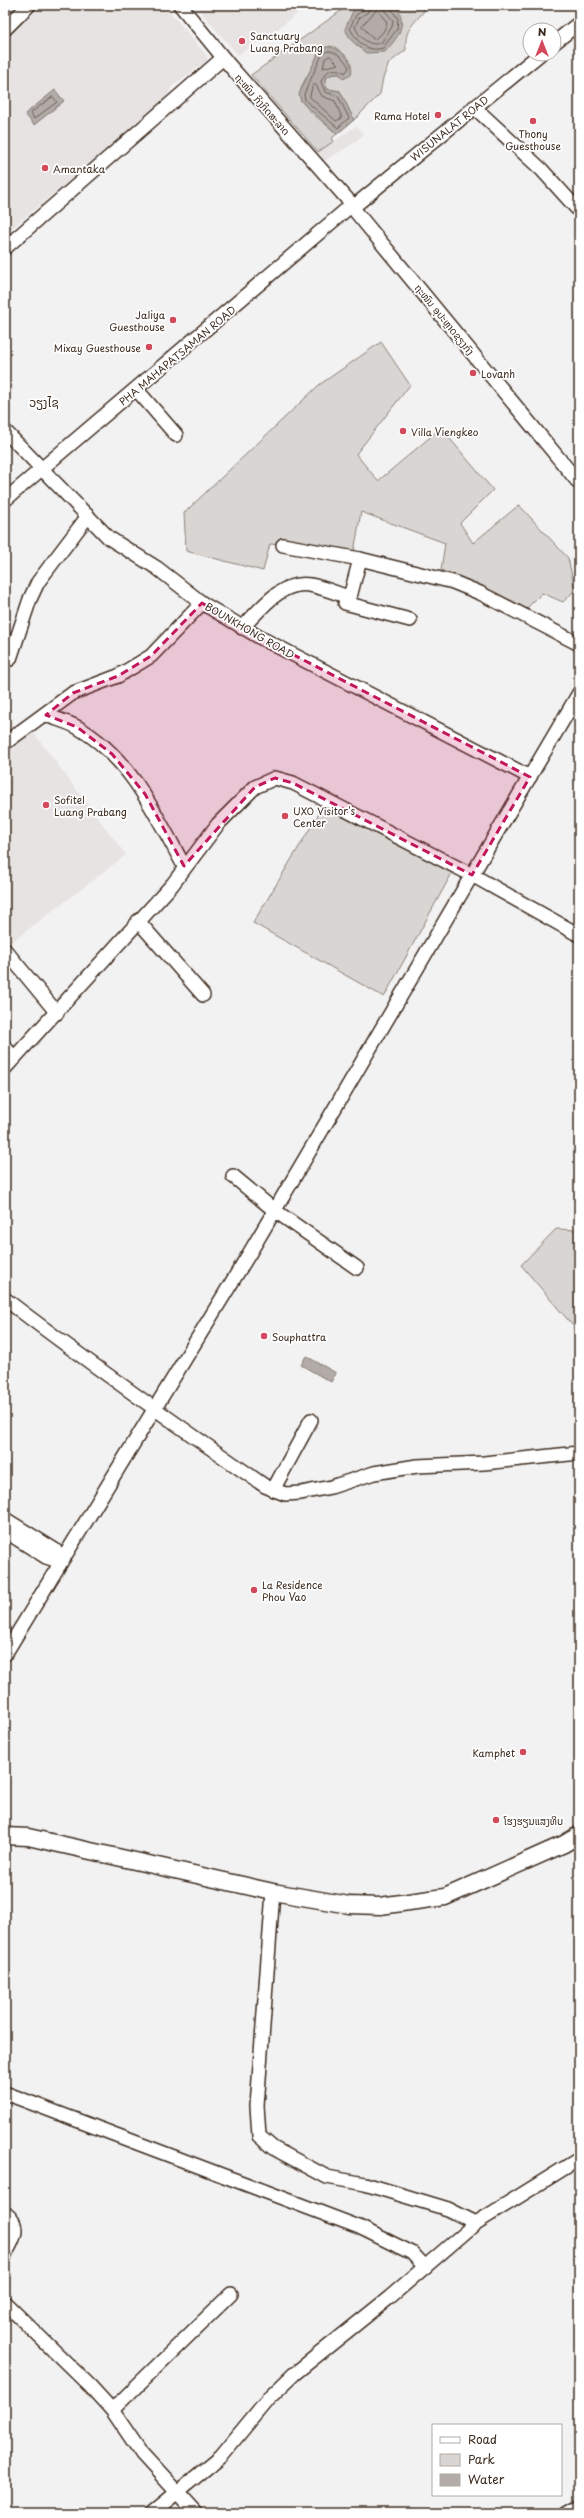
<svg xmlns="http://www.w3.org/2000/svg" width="584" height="2518" font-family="'Playpen Sans','Noto Sans Lao',sans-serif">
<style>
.built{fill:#e6e3e2}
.green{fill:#d8d5d2;stroke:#8a8078}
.water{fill:#b2aba7;stroke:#827770}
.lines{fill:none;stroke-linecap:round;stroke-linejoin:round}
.shore{stroke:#6b5e55;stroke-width:1}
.minor-casing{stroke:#3b2a1e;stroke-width:16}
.major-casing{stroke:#3b2a1e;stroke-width:19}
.minor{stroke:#fff;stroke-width:13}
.major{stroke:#fff;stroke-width:16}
.marked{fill:#c2185b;fill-opacity:0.2;stroke:#c2185b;stroke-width:3;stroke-dasharray:8 5;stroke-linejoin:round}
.poi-dot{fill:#d1495b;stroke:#fff;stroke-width:1.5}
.labels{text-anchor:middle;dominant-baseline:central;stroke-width:3.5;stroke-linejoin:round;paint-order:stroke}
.poi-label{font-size:10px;fill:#3b2a1e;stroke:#fff;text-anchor:start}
.street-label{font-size:10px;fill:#3b2a1e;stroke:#fff}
.quarter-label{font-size:12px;fill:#3b2a1e;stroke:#fff}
</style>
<rect width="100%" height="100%" fill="#f3f2f2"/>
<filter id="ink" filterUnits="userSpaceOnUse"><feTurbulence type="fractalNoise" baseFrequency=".025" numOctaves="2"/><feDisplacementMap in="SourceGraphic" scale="8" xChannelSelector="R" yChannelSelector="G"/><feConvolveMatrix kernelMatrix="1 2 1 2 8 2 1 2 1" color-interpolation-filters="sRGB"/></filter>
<g filter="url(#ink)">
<g class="built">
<polygon points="40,5 164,5 207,56 207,61 172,86 165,101 5,234 5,40"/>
<polygon points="201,5 308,5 279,28 238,55 197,8"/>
<polygon points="356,126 364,134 354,143 324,161 318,152"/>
<polygon points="33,732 126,855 5,947 5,754"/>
</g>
<g class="green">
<path d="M349,5H423L424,11C412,26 404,30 406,50L389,63L383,78L380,94L354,120L340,91L327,89L325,83L327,77L333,74H340L350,60L335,47L329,46C321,57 292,89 302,102C311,114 326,124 337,134L332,138L334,141L318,152L251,75Z"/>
<polygon points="381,342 410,385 356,454 378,481 441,428 493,490 460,523 473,543 519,505 568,558 575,590 563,602 542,593 522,613 441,570 445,543 361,512 354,552 270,544 263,571 186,551 184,513 319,385"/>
<polygon points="323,807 452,873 384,997 253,923"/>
<polygon points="556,1229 579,1230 579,1333 521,1265"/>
</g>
<g class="water">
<path d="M364,5H388L398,9C407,27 397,38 385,52L366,53L351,40L345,29L353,11Z"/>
<path d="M325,47C340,46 355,61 351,75L343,79L340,74H333L327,77L325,83L327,89L340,91L354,120L337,134L301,101L299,94L318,54Z"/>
<polygon points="55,90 64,101 34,125 25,114"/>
<polygon points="306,1356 336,1373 331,1382 301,1365"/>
</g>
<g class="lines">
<g class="shore">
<path d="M365,5L363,10L356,15L350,28C357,42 367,53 383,48L397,29L398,19L389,5"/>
<path d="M370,5L368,12L359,18L355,27C360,38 369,47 381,43L392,27L393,20L385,11L384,5"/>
<path d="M377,10L387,22C386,29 380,38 373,39L362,26Z"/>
<path d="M327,51C336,50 346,60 349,68L345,73C335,66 325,70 321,82L325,92L338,96L349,118L338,128L305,100L304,94L321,57Z"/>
<polygon points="330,56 338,64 323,68 325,59"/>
<polygon points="313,85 316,85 322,96 335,101 342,118 336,121 310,97"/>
<polygon points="53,97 57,102 34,119 31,113"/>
</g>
<g class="minor-casing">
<g id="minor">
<polyline points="180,5 230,66 349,201"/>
<polyline points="5,29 29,5"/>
<polyline points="554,43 579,23"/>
<polyline points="474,107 542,170 579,211"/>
<polyline points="358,203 540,54"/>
<polyline points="356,212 579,483"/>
<polyline points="5,248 223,58"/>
<polyline points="137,390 176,435"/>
<polyline points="5,431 109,538 157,568 202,603 259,637 530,777"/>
<polyline points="5,500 347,209"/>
<polyline points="283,545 360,559 453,582 480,593 579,644"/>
<polyline points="360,559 351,593 345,603 410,620"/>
<path d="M242,628C260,610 281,580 310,585C321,587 334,592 345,596L351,593"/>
<polyline points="10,659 30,599 38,582 88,516"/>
<path d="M46,715C56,719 68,722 77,727C130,757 156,815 184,866"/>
<polyline points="5,743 73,693 118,676 151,656 202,603"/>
<polyline points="138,921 203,995"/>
<polyline points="5,950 57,1013"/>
<polyline points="5,1047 14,1058"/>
<polyline points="5,1068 172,885 218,824 255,787 275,778 293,783 472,875 579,935"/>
<polyline points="233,1176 274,1210 357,1268"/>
<path d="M5,1299C90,1364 177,1425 265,1486L285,1494L301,1493L331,1487L374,1473L417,1466L484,1463L579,1453"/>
<polyline points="273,1490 311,1420"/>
<polyline points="5,1519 55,1550 61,1562 46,1557 5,1531"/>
<polyline points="5,1654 249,1254 579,693"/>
<polyline points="273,1892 257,2106 259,2136 273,2148 327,2177 365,2184 448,2209 476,2223"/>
<polyline points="5,2093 359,2227 412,2253 425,2267"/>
<path d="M5,2213C22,2225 14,2240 5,2254"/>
<polyline points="5,2303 90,2386 112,2410 142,2454 196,2513"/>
<polyline points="112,2410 231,2294"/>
<polyline points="152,2513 221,2456 268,2399 294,2374 390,2297 476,2223 579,2159"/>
<polyline points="567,2513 579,2506"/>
</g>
</g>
<g class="major-casing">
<polyline id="major" points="5,1836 28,1837 273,1892 349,1905 380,1906 445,1897 564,1844 579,1835"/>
</g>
<use href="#minor" class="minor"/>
<use href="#major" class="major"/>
</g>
</g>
<path class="marked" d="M202,603L259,637L530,777L472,875L293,783L275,778L255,787L184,866L145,794L112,754L77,727L46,715L73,693L118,676L151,656Z"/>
<g class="poi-dot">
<circle cx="242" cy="41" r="4"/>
<circle cx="438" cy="115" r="4"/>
<circle cx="533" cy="121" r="4"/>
<circle cx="45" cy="168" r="4"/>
<circle cx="173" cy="320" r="4"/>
<circle cx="149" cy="347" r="4"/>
<circle cx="473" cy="373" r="4"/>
<circle cx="403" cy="431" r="4"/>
<circle cx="46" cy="805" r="4"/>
<circle cx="285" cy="816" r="4"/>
<circle cx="264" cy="1336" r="4"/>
<circle cx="254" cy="1590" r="4"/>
<circle cx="523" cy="1752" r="4"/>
<circle cx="496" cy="1820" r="4"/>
</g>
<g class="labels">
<g class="poi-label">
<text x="250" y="35">Sanctuary<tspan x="250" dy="12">Luang Prabang</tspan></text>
<text x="430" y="115" text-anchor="end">Rama Hotel</text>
<text x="533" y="133" text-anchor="middle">Thony<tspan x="533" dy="12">Guesthouse</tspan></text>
<text x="53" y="168">Amantaka</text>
<text x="165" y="314" text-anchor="end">Jaliya<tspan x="165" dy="12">Guesthouse</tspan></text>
<text x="141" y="347" text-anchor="end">Mixay Guesthouse</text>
<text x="481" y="373">Lovanh</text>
<text x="411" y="431">Villa Viengkeo</text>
<text x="54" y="799">Sofitel<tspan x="54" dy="12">Luang Prabang</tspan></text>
<text x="293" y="810">UXO Visitor's<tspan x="293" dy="12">Center</tspan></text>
<text x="272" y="1336">Souphattra</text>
<text x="262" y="1584">La Residence<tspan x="262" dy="12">Phou Vao</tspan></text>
<text x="515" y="1752" text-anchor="end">Kamphet</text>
<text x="504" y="1820">ໂຮງຮຽນແສງທິບ</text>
</g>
<g class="street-label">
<text transform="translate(263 104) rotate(49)">ຖະໜົນ ກິງກິດສະລາດ</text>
<text transform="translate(449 128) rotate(-39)">WISUNALAT ROAD</text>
<text transform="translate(445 319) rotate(51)">ຖະໜົນ ອຸປະຫຼາດຊຽງກົງ</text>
<text transform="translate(177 355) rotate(-40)">PHA MAHAPATSAMAN ROAD</text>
<text transform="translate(250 630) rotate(30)">BOUNKHONG ROAD</text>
</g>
<g class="quarter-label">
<text x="44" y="402">ວຽງໄຊ</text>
</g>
</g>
<rect width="584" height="2518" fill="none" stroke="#fff" stroke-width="20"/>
<rect x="10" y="10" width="564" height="2498" fill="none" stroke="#3b2a1e" stroke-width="1.5" filter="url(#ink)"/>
<rect x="432" y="2424" width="130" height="72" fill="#ffffff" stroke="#b1aaa5"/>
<rect x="440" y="2437" width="20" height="6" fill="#ffffff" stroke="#b1aaa5"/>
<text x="468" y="2444" font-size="12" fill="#3b2a1e">Road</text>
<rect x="440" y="2454" width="20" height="12" fill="#d8d5d2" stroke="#b1aaa5"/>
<text x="468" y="2464" font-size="12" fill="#3b2a1e">Park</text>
<rect x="440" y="2474" width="20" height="12" fill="#b2aba7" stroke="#b1aaa5"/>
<text x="468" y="2484" font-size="12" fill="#3b2a1e">Water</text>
<g transform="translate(542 42)"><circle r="19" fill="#ffffff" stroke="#b1aaa5"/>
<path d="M0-3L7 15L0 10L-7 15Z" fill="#d1495b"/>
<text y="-6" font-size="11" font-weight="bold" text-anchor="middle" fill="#3b2a1e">N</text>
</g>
</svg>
